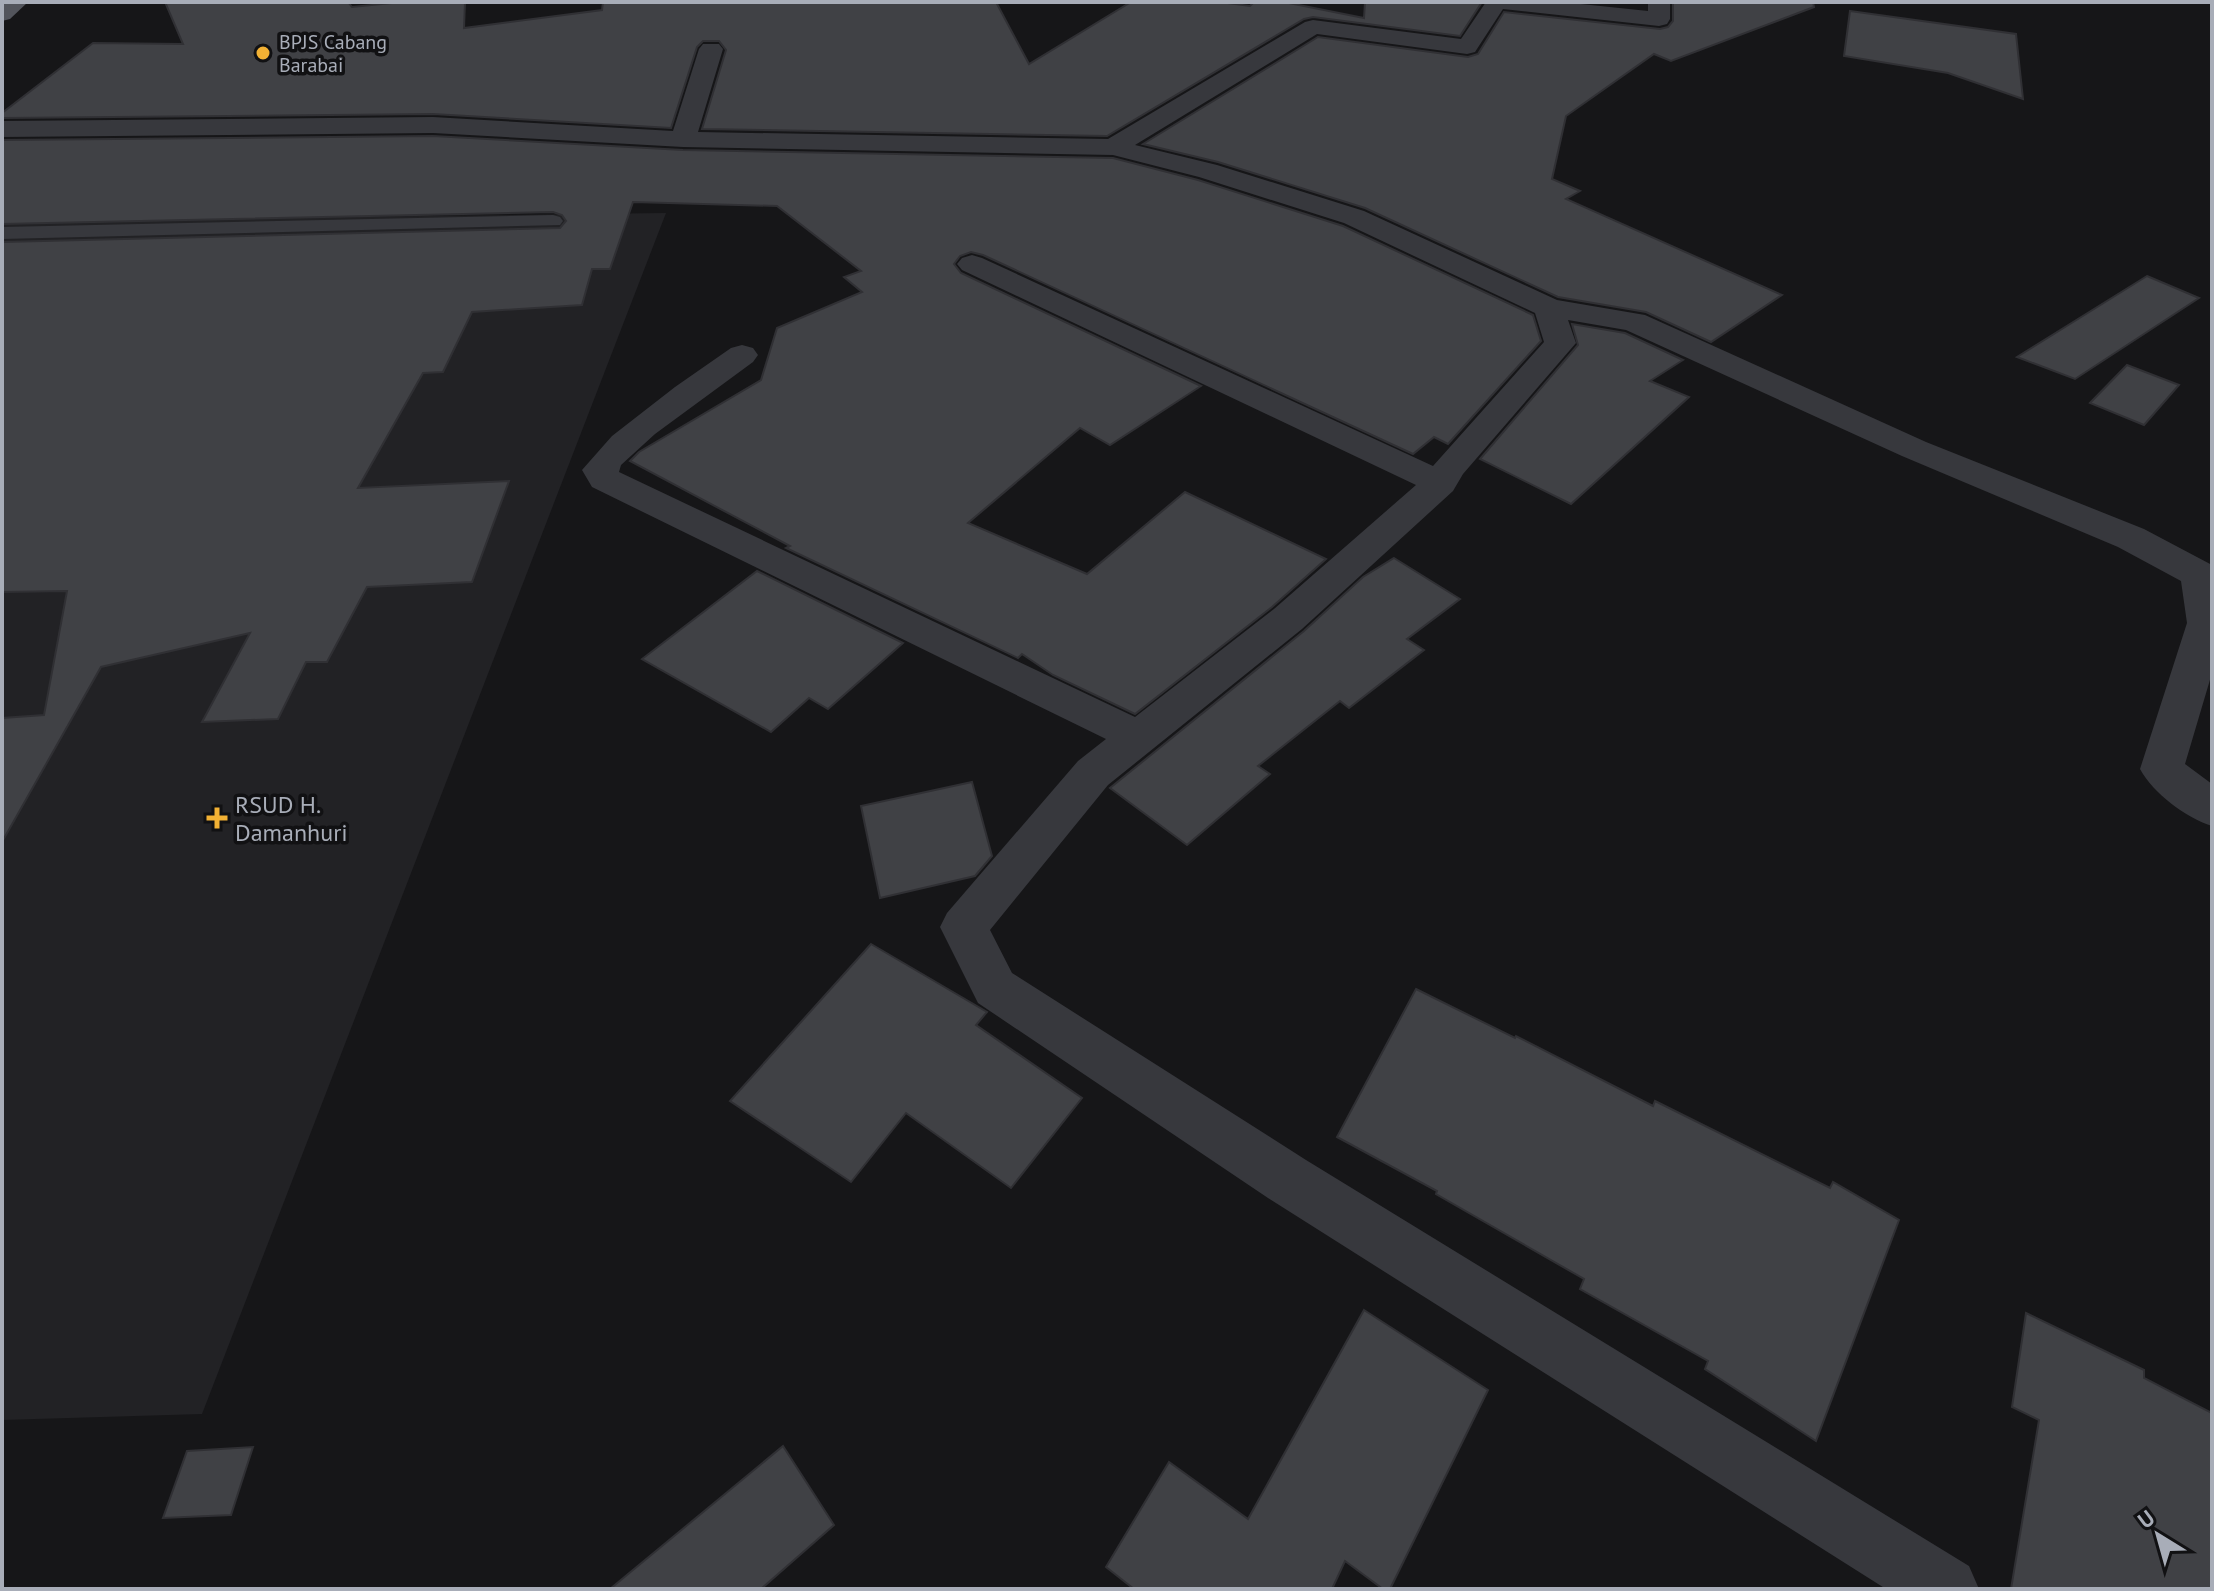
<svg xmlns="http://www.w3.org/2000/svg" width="2214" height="1591" font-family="'PT Sans',sans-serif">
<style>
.built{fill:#222225}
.building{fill:#404145;stroke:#303034;stroke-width:2}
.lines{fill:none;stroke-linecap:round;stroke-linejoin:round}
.lane{fill:#37383d;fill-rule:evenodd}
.street{fill:#37383d;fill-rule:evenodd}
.primary{fill:#53555c;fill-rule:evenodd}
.poi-dot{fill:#f2b134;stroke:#111113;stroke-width:3}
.labels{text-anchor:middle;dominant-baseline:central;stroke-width:7;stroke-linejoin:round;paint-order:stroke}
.far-poi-label{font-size:20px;fill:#a8adb8;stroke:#111113;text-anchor:start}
.poi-label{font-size:24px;fill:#a8adb8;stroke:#111113;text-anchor:start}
</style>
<rect width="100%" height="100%" fill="#161618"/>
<polygon class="built" points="666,213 202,1414 2,1420 2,221"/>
<g class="building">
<polygon points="165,2 348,2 352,7 402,2 465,2 464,28 602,10 603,2 996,2 1029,64 1131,2 1220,2 1250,6 1254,2 1284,2 1364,18 1365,2 1482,2 1460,36 1313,17 1304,19 1107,136 702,129 726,50 719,41 703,41 697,47 671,128 433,114 2,118 2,113 93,43 183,44"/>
<polygon points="1673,2 1813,2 1814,7 1671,61 1654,54 1566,116 1552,179 1580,191 1566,199 1782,295 1711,342 1646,312 1558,297 1365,208 1218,162 1143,144 1318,37 1468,57 1478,54 1504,12 1660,29 1668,27 1673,21"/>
<polygon points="1850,11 2016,34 2023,99 1948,73 1844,56"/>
<polygon points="433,136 683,150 1113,158 1198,180 1343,226 1533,315 1541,341 1448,444 1434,437 1413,454 983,255 971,252 960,256 954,264 961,273 1201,386 1110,445 1080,428 968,523 1087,574 1185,492 1326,559 1272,607 1135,714 1053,675 1022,654 1018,658 786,548 790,546 630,461 639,452 761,380 777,328 862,292 844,277 861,271 777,206 633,202 610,269 592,269 582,305 472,312 443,372 423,373 358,488 509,481 472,582 367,587 327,662 306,662 278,719 202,722 250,633 101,667 2,842 2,718 44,715 67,591 2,592 2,242 560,228 566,221 562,215 553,212 2,224 2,140"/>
<polygon points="2147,276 2199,298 2075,379 2017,357"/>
<polygon points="1572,324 1625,333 1683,360 1650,381 1689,397 1571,504 1480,459 1578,345"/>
<polygon points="2127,365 2179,385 2144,425 2090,403"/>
<polygon points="1394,558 1460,599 1407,639 1424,650 1349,708 1340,701 1258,766 1270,774 1187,845 1110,788 1304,631 1363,577"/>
<polygon points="757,571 903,643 828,709 809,698 771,732 642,659"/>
<polygon points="972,782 992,856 975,876 880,898 861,806"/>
<polygon points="871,944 987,1012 976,1025 1082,1098 1011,1188 906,1113 851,1182 730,1101"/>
<polygon points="1416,989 1515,1038 1516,1036 1653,1106 1655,1101 1830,1188 1833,1182 1899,1220 1816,1441 1705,1369 1708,1361 1580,1289 1584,1279 1436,1194 1437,1191 1337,1137"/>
<polygon points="1364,1310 1488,1390 1390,1589 1383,1589 1345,1561 1332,1589 1134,1589 1106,1567 1169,1462 1248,1519"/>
<polygon points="2026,1313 2144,1370 2144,1378 2212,1413 2212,1589 2011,1589 2039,1420 2012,1407"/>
<polygon points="783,1446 834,1525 761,1589 610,1589"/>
<polygon points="253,1447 231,1515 163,1518 187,1451"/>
</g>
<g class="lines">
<polygon class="lane" points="553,215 560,217 563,221 560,225 2,239 2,227"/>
<path class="street" d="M1486,2H1562L1648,11V2H1670V19L1667,24L1659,26L1503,9L1475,52L1467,54L1317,34L1135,145L1217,165L1364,211L1557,300L1645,315L1926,442L2144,529L2212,565V673L2185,764L2212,784V826C2186,818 2153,793 2140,769L2187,623L2181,581L2118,547L1902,456L1626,330L1568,320L1576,343L1463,474L1453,491L1302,629L1108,785L990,930L1012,973L1306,1160L1969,1566L1979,1589H1886L1268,1198L978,1003L940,927L947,913L1078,761L1106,739L592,487L582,470L612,436L675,387L731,348L742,345L753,348L758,355L753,362L655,434L621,465L619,472L1135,717L1274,609L1416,485L962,270L957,264L962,258L972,255L982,258L1433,466L1544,342L1535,313L1344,223L1199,177L1113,155L683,147L433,133L2,137V121L433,117L673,131L699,49L703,44H719L723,49L698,132L1108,139L1305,22L1313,20L1461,39Z"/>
<polygon class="primary" points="28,2 10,19 2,21 3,2"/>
</g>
<g class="poi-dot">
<circle cx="263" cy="53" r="8"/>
<path d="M213 806h8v8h8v8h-8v8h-8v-8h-8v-8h8z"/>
</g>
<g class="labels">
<g class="far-poi-label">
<text x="279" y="42">BPJS Cabang<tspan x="279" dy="23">Barabai</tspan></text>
</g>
<g class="poi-label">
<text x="235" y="804">RSUD H.<tspan x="235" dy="28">Damanhuri</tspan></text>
</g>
</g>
<rect width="2214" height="1591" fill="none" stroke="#a8adb8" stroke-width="8"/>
<g transform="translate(2158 1535) rotate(323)" stroke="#111113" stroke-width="6" paint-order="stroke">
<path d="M0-6L14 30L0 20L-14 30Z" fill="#a8adb8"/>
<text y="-12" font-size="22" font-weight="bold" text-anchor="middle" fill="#a8adb8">U</text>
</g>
</svg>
